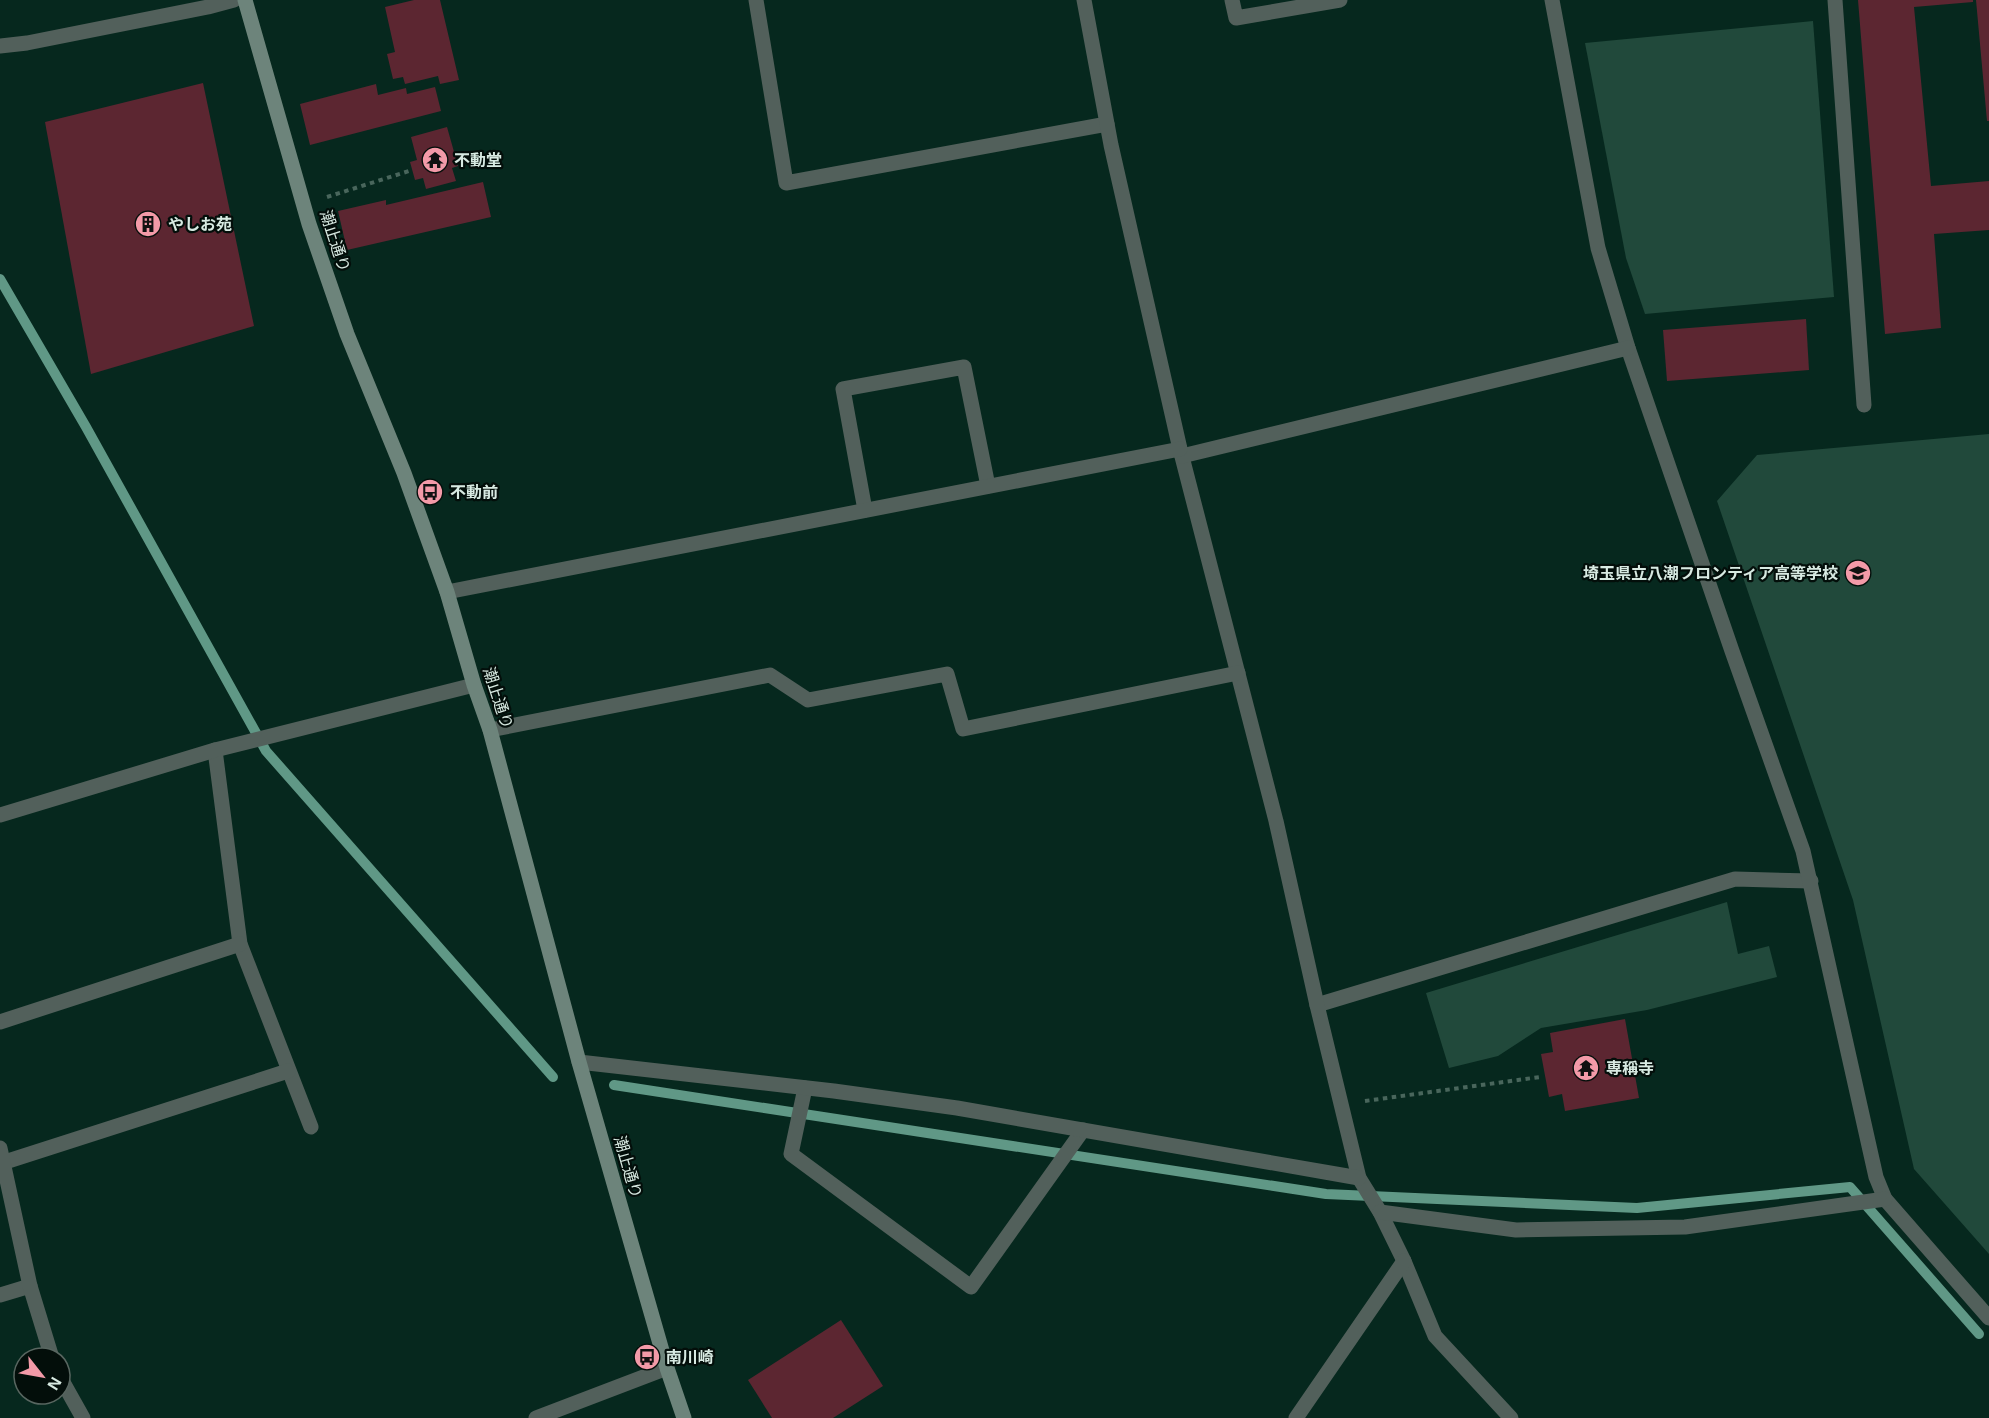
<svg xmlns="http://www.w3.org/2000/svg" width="1989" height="1418" font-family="Helvetica,'Noto Sans JP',sans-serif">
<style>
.green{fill:#21493b}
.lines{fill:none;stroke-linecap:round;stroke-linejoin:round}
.stream{stroke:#609886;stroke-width:10}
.building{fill:#5c2631}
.path{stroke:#49665c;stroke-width:4;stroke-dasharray:4.5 4.5;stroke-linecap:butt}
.lane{stroke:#52605b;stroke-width:15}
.street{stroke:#52605b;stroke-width:15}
.secondary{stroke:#6d847b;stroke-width:15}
.labels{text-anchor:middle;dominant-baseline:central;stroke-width:4.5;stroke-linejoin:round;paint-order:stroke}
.poi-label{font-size:16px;font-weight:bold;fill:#d8eae2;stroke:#030e0a;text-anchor:start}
.street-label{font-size:16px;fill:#d8eae2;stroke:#030e0a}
</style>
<rect width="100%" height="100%" fill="#06281e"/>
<g class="green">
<polygon points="1813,21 1834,297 1645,314 1626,258 1585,43"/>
<polygon points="1989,434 1989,1254 1914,1169 1853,900 1717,501 1757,455"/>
<polygon points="1727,902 1738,954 1769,946 1777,977 1647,1010 1541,1028 1498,1056 1449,1068 1426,993"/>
</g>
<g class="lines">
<g class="stream">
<polyline points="0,279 86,427 266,751 553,1077"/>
<polyline points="614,1085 1326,1194 1637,1208 1850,1187 1979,1334"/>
</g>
</g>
<g class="building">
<polygon points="414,0 440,0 459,80 440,84 438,76 405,84 403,77 393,79 387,54 395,52 385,7"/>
<polygon points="1858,0 1973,0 1973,2 1914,7 1931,186 1989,181 1989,230 1934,234 1941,328 1885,334"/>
<polygon points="1976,0 1989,0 1989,121 1987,121"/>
<polygon points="203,83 254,326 91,374 45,122"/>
<polygon points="376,84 378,95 406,88 407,94 435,87 441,111 310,145 300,104"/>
<polygon points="447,127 458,166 452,168 456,181 426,189 423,178 415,180 410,162 417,160 411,137"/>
<polygon points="483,182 491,217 347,250 338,211 386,200 386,205"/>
<polygon points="1806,319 1809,370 1667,381 1663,330"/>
<polygon points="1625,1019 1639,1098 1565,1111 1562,1094 1549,1097 1541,1054 1553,1052 1550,1033"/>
<polygon points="841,1320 883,1386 833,1418 772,1418 748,1380"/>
</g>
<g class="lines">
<g class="path">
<polyline points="327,197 409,171"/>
<polyline points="1365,1101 1540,1077"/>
</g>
<g class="lane">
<polyline points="756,0 786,183 1107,124"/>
<polyline points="1232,0 1236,18 1340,0"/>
<polyline points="1835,0 1864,405"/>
<polyline points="865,510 843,389 964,367 988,486"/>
<polyline points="215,750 240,944 311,1127"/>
<polyline points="1317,1005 1735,879 1811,881"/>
<polyline points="0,1022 240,944"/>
<polyline points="805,1088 791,1154 971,1287 1083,1130"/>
<polyline points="5,1162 288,1071"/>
<polyline points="0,1295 30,1286"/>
</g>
<g class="street">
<polyline points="1084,0 1111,145 1180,449 1276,821 1317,1005 1359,1178 1380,1212 1404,1261 1435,1336 1511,1418"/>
<polyline points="1552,0 1598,248 1628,348 1732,651 1803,851 1876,1177 1885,1199 1989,1318"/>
<polyline points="0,46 27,43 208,7 234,0"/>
<polyline points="1182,456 1628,348"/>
<polyline points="447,592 1180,449"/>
<polyline points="490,730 770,675 808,700 947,674 963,729 1238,673"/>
<polyline points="0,815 215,750 474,685"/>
<polyline points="579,1062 834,1091 957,1108 1359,1178"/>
<polyline points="0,1148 30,1286 52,1358"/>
<polyline points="1380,1212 1516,1230 1685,1227 1885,1199"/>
<polyline points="60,1377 83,1418"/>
<polyline points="536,1418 667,1368"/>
<polyline points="1296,1418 1404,1261"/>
</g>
<polyline class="secondary" points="245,0 309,224 347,334 404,473 447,592 474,685 490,730 579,1062 667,1368 684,1418"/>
</g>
<defs>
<g id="temple-disc" transform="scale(1.35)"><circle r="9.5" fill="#f39aa8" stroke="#030e0a"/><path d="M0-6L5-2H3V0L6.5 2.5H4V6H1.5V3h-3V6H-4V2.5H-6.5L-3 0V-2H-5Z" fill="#111"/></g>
<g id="building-disc" transform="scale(1.35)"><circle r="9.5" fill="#f39aa8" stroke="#030e0a"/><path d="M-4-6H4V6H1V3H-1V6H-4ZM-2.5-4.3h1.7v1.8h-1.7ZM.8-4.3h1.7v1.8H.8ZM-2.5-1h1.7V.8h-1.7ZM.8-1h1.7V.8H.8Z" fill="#111"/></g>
<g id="bus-disc" transform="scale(1.35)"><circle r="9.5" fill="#f39aa8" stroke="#030e0a"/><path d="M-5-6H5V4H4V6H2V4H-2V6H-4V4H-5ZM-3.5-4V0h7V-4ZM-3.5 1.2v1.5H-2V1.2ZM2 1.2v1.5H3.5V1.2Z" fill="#111"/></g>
<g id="school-disc" transform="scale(1.35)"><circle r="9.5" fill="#f39aa8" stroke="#030e0a"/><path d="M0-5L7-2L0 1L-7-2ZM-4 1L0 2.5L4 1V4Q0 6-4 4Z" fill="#111"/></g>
</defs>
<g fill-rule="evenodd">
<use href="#temple-disc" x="435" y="160"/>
<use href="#building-disc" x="148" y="224"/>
<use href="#bus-disc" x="430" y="492"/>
<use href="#school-disc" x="1858" y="573"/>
<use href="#temple-disc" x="1586" y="1068"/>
<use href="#bus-disc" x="647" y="1357"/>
</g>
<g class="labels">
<g class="poi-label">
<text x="454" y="160">不動堂</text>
<text x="168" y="224">やしお苑</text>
<text x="450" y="492">不動前</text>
<text x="1838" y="573" text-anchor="end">埼玉県立八潮フロンティア高等学校</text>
<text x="1606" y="1068">専稱寺</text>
<text x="666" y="1357">南川崎</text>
</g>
<g class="street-label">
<text transform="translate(335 241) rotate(72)">潮止通り</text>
<text transform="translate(498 698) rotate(72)">潮止通り</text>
<text transform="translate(628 1167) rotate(74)">潮止通り</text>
</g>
</g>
<g transform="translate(42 1376) rotate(121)"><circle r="28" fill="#030e0a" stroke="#586660" stroke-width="1.5"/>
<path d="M0-4.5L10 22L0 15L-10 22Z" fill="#f39aa8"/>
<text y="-9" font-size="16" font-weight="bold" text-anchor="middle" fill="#d8eae2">N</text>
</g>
</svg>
